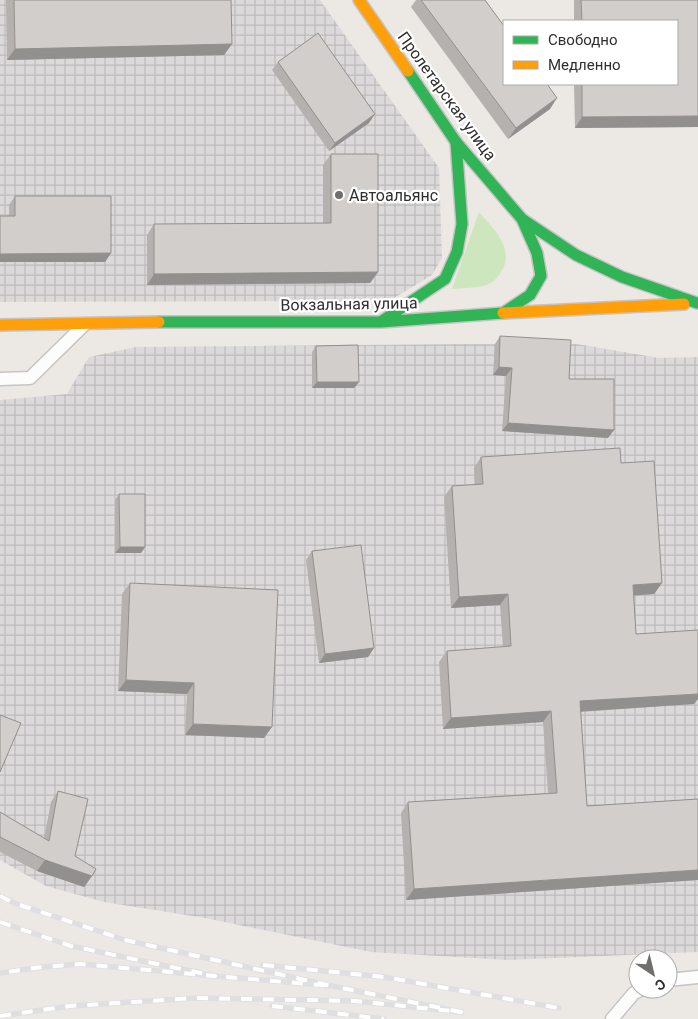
<svg xmlns="http://www.w3.org/2000/svg" width="698" height="1019" font-family="Roboto,sans-serif">
<style>
.industrial{fill:url(#industrial-grid)}
.grass{fill:#cee6be}
.lines{fill:none;stroke-linecap:round;stroke-linejoin:round}
.lane-casing{stroke:#c5c4c5;stroke-width:15}
.fast-casing{stroke:#c5c4c5;stroke-width:14}
.slow-casing{stroke:#c5c4c5;stroke-width:14}
.lane{stroke:#fcfcfb;stroke-width:12}
.fast{stroke:#30b455;stroke-width:11}
.slow{stroke:#ff9f0a;stroke-width:11}
.rail-casing{stroke:#dfdfe1;stroke-width:5.5}
.rail{stroke:#fff;stroke-width:4;stroke-dasharray:11;stroke-linecap:butt}
.wall{fill:#b4b1af}
.shaded-wall{fill:#92908e}
.building{fill:#d1cecb;stroke:#92908e}
.poi-dot{fill:#706f6e;stroke:#fff;stroke-width:2}
.labels{text-anchor:middle;dominant-baseline:central;stroke-width:4.5;stroke-linejoin:round;paint-order:stroke}
.street-label{font-size:16px;fill:#2e2e2e;stroke:#fff}
.poi-label{font-size:16px;fill:#2e2e2e;stroke:#fff;text-anchor:start}
</style>
<defs>
<pattern id="industrial-grid" width="8" height="8" patternUnits="userSpaceOnUse" patternTransform="scale(1.25)"><rect width="8" height="8" fill="#dcd9db"/><path d="M0 4h8M4 0v8" fill="none" stroke="#bdbbbc"/></pattern>
</defs>
<rect width="100%" height="100%" fill="#ece8e4"/>
<g class="industrial">
<polygon points="0,0 320,0 439,168 442,258 432,275 389,301 0,302"/>
<polygon points="462,344 577,344 659,358 698,357 698,952 508,960 371,952 205,918 104,902 46,886 0,860 0,400 67,394 89,357 136,347"/>
</g>
<path class="grass" d="M479,212C493,228 516,249 501,272C497,279 491,284 483,286C474,288 462,288 452,289Z"/>
<g class="lines">
<g class="lane-casing">
<g id="lane">
<polyline points="0,379 30,378 84,325"/>
<polyline points="668,980 698,977"/>
<polyline points="612,1019 634,993 643,989"/>
</g>
</g>
<g class="fast-casing">
<g id="fast">
<polyline points="522,219 576,255 622,277 697,303"/>
<polyline points="382,321 445,279 457,252 462,224 456,142"/>
<polyline points="159,322 381,322 503,313 530,295 541,276 537,253 522,219 456,142 408,71"/>
</g>
</g>
<g class="slow-casing">
<g id="slow">
<polyline points="359,0 408,71"/>
<polyline points="503,313 684,304"/>
<polyline points="0,325 159,322"/>
</g>
</g>
<use href="#lane" class="lane"/>
<use href="#fast" class="fast"/>
<use href="#slow" class="slow"/>
<g class="rail-casing">
<g id="rail">
<polyline points="0,896 14,903 125,940 332,986 215,976"/>
<polyline points="0,922 71,946 215,976 80,964 42,967 0,973"/>
<polyline points="263,965 384,977 559,1008"/>
<polyline points="272,1006 384,1019"/>
<polyline points="0,1016 70,1006 195,998 355,1001 461,1012 332,986"/>
</g>
</g>
<use href="#rail" class="rail"/>
</g>
<g class="wall">
<polygon points="6,0 231,0 232,44 224,55 7,60"/>
<polygon points="416,0 485,0 550,109 508,139 411,7"/>
<polygon points="574,0 698,0 698,127 575,128 574,84 677,84 677,21 574,21"/>
<polygon points="278,62 369,123 329,151 272,70"/>
<polygon points="331,154 378,272 370,283 147,285 147,235 154,224 323,223 323,165"/>
<polygon points="15,196 111,253 105,262 0,262 0,216 9,216 9,205"/>
<polygon points="500,336 569,379 614,430 608,438 502,431 506,376 493,375 495,344"/>
<polygon points="316,346 359,382 354,388 312,388 312,352"/>
<polygon points="481,457 621,463 662,583 654,594 634,596 636,634 694,704 581,712 587,806 698,799 698,880 406,900 401,813 408,802 548,793 543,722 443,729 439,662 447,651 503,647 500,605 451,608 444,497 452,486 475,485 474,468"/>
<polygon points="119,494 145,547 141,553 115,553 115,500"/>
<polygon points="312,551 374,648 368,657 319,663 306,560"/>
<polygon points="130,583 264,738 185,735 187,694 118,691 122,594"/>
<polygon points="58,791 75,856 92,876 84,887 37,871 0,852 0,812 44,838 51,802"/>
</g>
<g class="shaded-wall">
<polygon points="232,44 224,55 7,60 15,49"/>
<polygon points="557,98 550,109 508,139 516,128"/>
<polygon points="375,114 369,123 329,151 335,143"/>
<polygon points="698,116 698,127 575,128 582,117"/>
<polygon points="111,253 105,262 0,262 0,254"/>
<polygon points="378,272 370,283 147,285 154,274"/>
<polygon points="499,367 512,368 506,376 493,375"/>
<polygon points="317,382 359,382 354,388 312,388"/>
<polygon points="508,423 614,430 608,438 502,431"/>
<polygon points="120,547 145,547 141,553 115,553"/>
<polygon points="662,583 654,594 626,596 633,585"/>
<polygon points="508,594 500,605 451,608 459,597"/>
<polygon points="374,648 368,657 319,663 325,654"/>
<polygon points="126,680 194,683 187,694 118,691"/>
<polygon points="698,694 698,699 694,704 573,712 580,701"/>
<polygon points="551,711 543,722 443,729 451,718"/>
<polygon points="193,724 272,727 264,738 185,735"/>
<polygon points="45,860 92,876 84,887 37,871"/>
<polygon points="698,870 698,880 406,900 414,889"/>
</g>
<g class="building">
<polygon points="14,0 231,0 232,44 15,49"/>
<polygon points="421,0 485,0 504,26 504,84 547,84 557,98 516,128"/>
<polygon points="581,0 698,0 698,116 582,117 582,84 677,84 677,21 582,21"/>
<polygon points="318,33 375,114 335,143 278,62"/>
<polygon points="331,154 378,154 378,272 154,274 154,224 331,223"/>
<polygon points="15,196 111,196 111,253 0,254 0,216 15,216"/>
<polygon points="500,336 571,340 569,379 614,379 614,430 508,423 512,368 499,367"/>
<polygon points="358,345 359,382 317,382 316,346"/>
<polygon points="620,448 621,463 654,461 662,583 633,585 636,634 698,630 698,694 580,701 587,806 698,799 698,870 414,889 408,802 557,793 551,711 451,718 447,651 511,646 508,594 459,597 452,486 483,484 481,457"/>
<polygon points="119,494 145,494 145,547 120,547"/>
<polygon points="361,545 374,648 325,654 312,551"/>
<polygon points="130,583 278,590 272,727 193,724 194,683 126,680"/>
<polygon points="0,715 21,723 0,772"/>
<polygon points="58,791 88,799 75,856 96,869 92,876 45,860 0,837 0,812 49,841"/>
</g>
<circle class="poi-dot" cx="339" cy="195" r="5"/>
<g class="labels">
<g class="street-label">
<text transform="translate(447 96) rotate(54)">Пролетарская улица</text>
<text transform="translate(349 304) rotate(-1)">Вокзальная улица</text>
</g>
<g class="poi-label">
<text x="349" y="195">Автоальянс</text>
</g>
</g>
<rect x="503" y="20" width="175" height="65" fill="#ffffff" stroke="#ababab"/>
<rect x="513" y="36" width="25" height="8" fill="#30b455" stroke="#ababab"/>
<text x="548" y="45" font-size="15" fill="#2e2e2e">Свободно</text>
<rect x="513" y="61" width="25" height="8" fill="#ff9f0a" stroke="#ababab"/>
<text x="548" y="70" font-size="15" fill="#2e2e2e">Медленно</text>
<g transform="translate(653 974) rotate(145)"><circle r="24" fill="#ffffff" stroke="#ababab"/>
<path d="M0-4L9 19L0 12L-9 19Z" fill="#706f6e"/>
<text y="-8" font-size="14" font-weight="bold" text-anchor="middle" fill="#2e2e2e">С</text>
</g>
</svg>
